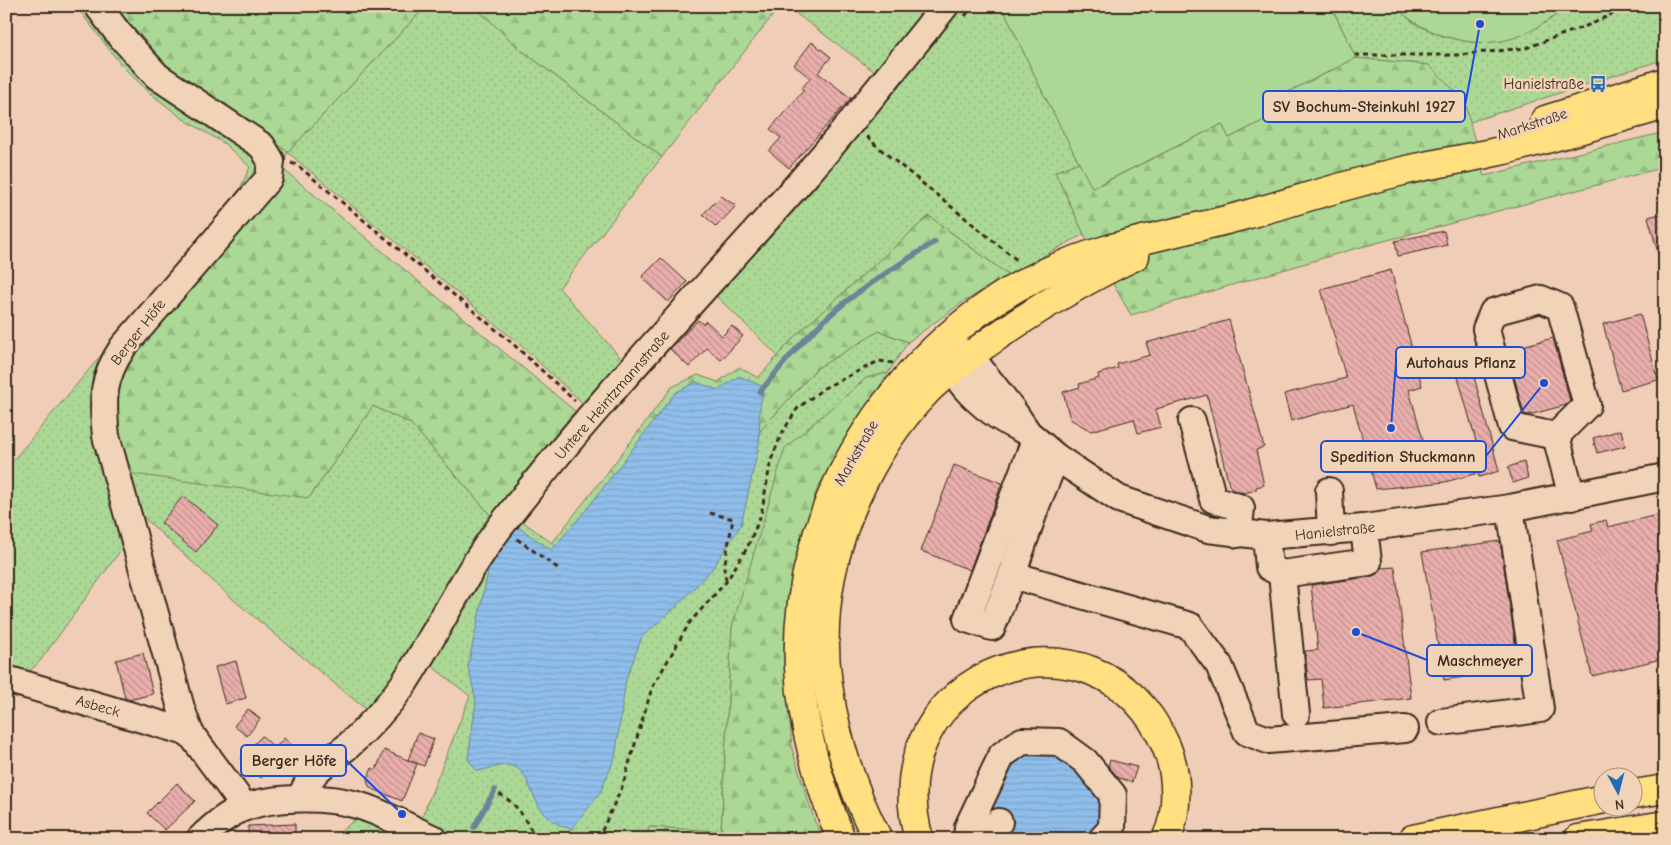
<svg xmlns="http://www.w3.org/2000/svg" width="1671" height="845" font-family="'Comic Neue',sans-serif">
<style>
.grass{fill:url(#grass-dots);stroke:#74815a}
.forest{fill:url(#forest-firs);stroke:#74815a}
.pitch{fill:#acd896;stroke:#74815a}
.water{fill:url(#water-rules);stroke:#6d8398}
.lines{fill:none;stroke-linecap:round;stroke-linejoin:round}
.stream{stroke:#6d8398;stroke-width:5.5}
.building{fill:url(#building-back-hatch);stroke:#3b2a1e}
.minor-casing{stroke:#3b2a1e;stroke-width:30}
.major-casing{stroke:#3b2a1e;stroke-width:31}
.highway-casing{stroke:#3b2a1e;stroke-width:31}
.path{stroke:#3b2a1e;stroke-width:3;stroke-dasharray:5 4;stroke-linecap:butt}
.minor{stroke:#f1d4b8;stroke-width:26}
.major{stroke:#ffdf80;stroke-width:28}
.highway{stroke:#ffdf80;stroke-width:28}
.labels{text-anchor:middle;dominant-baseline:central;stroke-width:5;stroke-linejoin:round;paint-order:stroke}
.poi-label{font-size:15px;fill:#3b2a1e;stroke:#f1d4b8;text-anchor:end}
.street-label{font-size:15px;fill:#3b2a1e;stroke:#f1d4b8}
.leader{fill:none;stroke:#1d4ed8;stroke-width:2}
.callout-dot{fill:#1d4ed8;stroke:#f1d4b8;stroke-width:2}
.callout{fill:#f1d4b8;stroke:#1d4ed8;stroke-width:2}
.callout-label{font-size:16px;text-anchor:middle;font-weight:bold;fill:#3b2a1e}
</style>
<defs>
<pattern id="grass-dots" width="8" height="8" patternUnits="userSpaceOnUse" patternTransform="scale(1.25)"><rect width="8" height="8" fill="#acd896"/><path d="M2 2h.1M6 6h.1" fill="none" stroke="#95ba81" stroke-width="1.8" stroke-linecap="round"/></pattern>
<pattern id="forest-firs" width="22" height="20" patternUnits="userSpaceOnUse" patternTransform="scale(1.25)"><rect width="22" height="20" fill="#acd896"/><path d="M5 1l3.5 6h-7zM16 11l3.5 6h-7z" fill="#95ba81"/></pattern>
<pattern id="water-rules" width="6" height="5" patternUnits="userSpaceOnUse" patternTransform="scale(1.25)"><rect width="6" height="5" fill="#8fbeea"/><path d="M0 2.5h6" fill="none" stroke="#7ca3c8"/></pattern>
<pattern id="building-back-hatch" width="6" height="6" patternUnits="userSpaceOnUse" patternTransform="scale(1.25)"><rect width="6" height="6" fill="#eaafad"/><path d="M-1 5l2 2M0 0l6 6M5-1l2 2" fill="none" stroke="#bf8f8c"/></pattern>
</defs>
<rect width="100%" height="100%" fill="#f0cdb6"/>
<filter id="ink" filterUnits="userSpaceOnUse"><feTurbulence type="fractalNoise" baseFrequency=".02" numOctaves="2"/><feDisplacementMap in="SourceGraphic" scale="10" xChannelSelector="R" yChannelSelector="G"/><feConvolveMatrix kernelMatrix="1 2 1 2 8 2 1 2 1" color-interpolation-filters="sRGB"/></filter>
<g filter="url(#ink)">
<g class="grass">
<polygon points="76,6 114,6 169,67 288,152 426,6 474,6 520,49 662,157 559,288 628,366 590,410 518,343 287,152 283,169 309,498 373,406 411,424 494,519 410,659 369,712 235,601 141,515 126,543 40,661 25,676 6,671 6,469 240,189 250,167 225,144 182,118 150,93 122,66"/>
<polygon points="786,6 933,6 879,75"/>
<polygon points="956,6 1002,6 1039,85 1079,162 1055,172 1084,234 1008,275 929,216 795,336 778,356 712,292"/>
<polygon points="1331,6 1394,6 1417,25 1442,36 1470,42 1500,41 1545,23 1568,6 1665,6 1665,59 1470,122 1464,100 1429,65 1356,58"/>
<polygon points="879,331 908,342 888,373 866,378 732,627 721,832 650,827 643,839 461,839 420,822 470,696 429,664 481,564 518,518 552,543 610,469 621,487 760,431 816,369"/>
<polygon points="359,816 404,839 332,839"/>
</g>
<g class="forest">
<polygon points="114,6 426,6 288,152 169,67"/>
<polygon points="474,6 780,6 662,157 520,49"/>
<polygon points="1356,58 1429,65 1464,100 1484,176 1665,132 1665,167 1350,250 1131,315 1084,234 1055,172 1079,162 1093,188 1222,124 1229,138 1282,111 1276,98"/>
<polygon points="283,169 581,416 494,519 411,424 373,406 309,498 126,473 112,426 115,383 126,352"/>
<polygon points="929,216 1008,275 960,304 908,342 879,331 816,369 760,431 758,451 621,487 610,469 672,387 698,375 718,382 739,367 758,378 795,336"/>
<polygon points="888,373 817,489 789,593 784,646 792,749 815,822 824,839 643,839 650,827 721,831 732,627 785,448 866,378"/>
</g>
<g class="pitch">
<polygon points="1002,6 1331,6 1356,58 1276,98 1282,111 1229,138 1222,124 1092,188 1039,85"/>
<path d="M1394,6H1568C1553,17 1539,28 1522,35C1480,53 1426,37 1394,6Z"/>
</g>
<g class="water">
<path d="M739,376L764,387L760,407L759,445L741,525L713,568L676,607L642,637L626,679L615,758L600,793L572,829C525,820 537,768 508,765C499,765 486,770 477,771L468,759L476,701L468,666L489,567L517,526L551,550L587,509L675,393L696,382L718,390Z"/>
<polygon points="1056,750 1099,791 1105,815 1093,839 975,839 1015,753"/>
</g>
<g class="lines">
<g class="stream">
<path d="M760,392C785,361 812,329 843,304C872,281 904,261 935,242"/>
<polyline points="474,827 495,790"/>
</g>
</g>
<g class="building">
<polygon points="812,42 831,57 818,73 851,98 789,168 769,151 781,138 770,129 804,90 802,88 810,78 794,65"/>
<polygon points="721,196 736,206 716,227 703,214"/>
<polygon points="1665,213 1665,260 1660,260 1648,217"/>
<polygon points="1444,231 1447,245 1398,256 1395,241"/>
<polygon points="661,258 687,282 668,302 642,277"/>
<polygon points="1391,270 1422,386 1409,390 1427,454 1476,441 1458,377 1473,373 1499,471 1479,477 1478,473 1445,482 1376,489 1353,404 1291,421 1284,394 1346,378 1321,289"/>
<polygon points="1640,314 1658,380 1621,390 1603,324"/>
<polygon points="698,320 703,324 706,321 722,336 732,326 743,336 721,360 707,348 689,367 670,349"/>
<polygon points="1229,320 1264,447 1256,450 1264,485 1256,487 1256,490 1244,493 1232,489 1229,485 1207,395 1156,409 1161,427 1138,433 1134,419 1091,431 1070,419 1063,392 1080,387 1079,384 1099,378 1098,374 1118,368 1117,364 1150,355 1146,343"/>
<polygon points="1553,338 1570,401 1566,405 1529,415 1524,414 1507,350"/>
<polygon points="1621,430 1625,446 1597,453 1593,438"/>
<polygon points="1524,462 1528,478 1513,483 1508,467"/>
<polygon points="954,465 1002,483 970,570 921,551"/>
<polygon points="183,496 218,525 196,552 161,523"/>
<polygon points="1665,513 1665,560 1656,563 1665,599 1665,658 1592,676 1557,540 1593,531 1591,524 1606,520 1608,527"/>
<polygon points="1500,541 1519,669 1444,680 1422,552"/>
<polygon points="1395,567 1411,698 1324,708 1321,679 1308,680 1305,651 1318,650 1311,585 1370,577 1377,574 1381,568"/>
<polygon points="143,653 153,694 129,700 125,698 116,660"/>
<polygon points="236,661 246,698 225,704 215,667"/>
<polygon points="248,709 260,719 247,736 234,726"/>
<polygon points="418,733 434,739 424,766 408,760"/>
<polygon points="262,736 275,748 284,738 298,751 282,767 276,762 261,778 241,758"/>
<polygon points="384,750 417,764 402,801 370,788 367,781 372,768 376,770"/>
<polygon points="1110,760 1137,767 1132,782 1119,778 1108,766"/>
<polygon points="177,783 195,801 165,830 147,813"/>
<polygon points="295,824 295,839 248,839 248,826"/>
</g>
<g class="lines">
<g class="minor-casing">
<g id="minor">
<path d="M98,6L118,33L157,76L262,146L271,161L269,178L123,347C102,378 102,399 106,436L181,708L190,733L245,807"/>
<polygon points="1541,299 1560,307 1587,405 1556,436 1512,427 1486,329 1493,312"/>
<polyline points="951,347 970,356 1011,408 1028,433 1056,457 1119,499 1208,529 1266,536 1364,528 1510,508 1665,477"/>
<path d="M943,351C957,387 988,414 1023,430"/>
<polyline points="1192,421 1213,499 1241,508 1238,534"/>
<polyline points="1556,436 1572,497"/>
<polyline points="1056,457 1037,503 1012,575 1190,626 1219,665 1247,732 1268,740 1405,729"/>
<polyline points="1329,491 1331,532"/>
<polyline points="1266,536 1269,567 1282,574 1296,714"/>
<polyline points="1282,574 1368,562 1364,528"/>
<polyline points="1012,575 992,627 967,619 1035,440"/>
<polyline points="6,679 190,733"/>
<polyline points="1441,722 1540,709 1510,508"/>
<path d="M301,798C311,769 326,764 348,746C368,728 387,707 403,685C437,633 463,576 500,527C595,403 705,290 808,173C855,119 900,62 945,6"/>
<path d="M200,839C212,827 228,814 243,808C274,796 325,796 357,805C383,812 409,828 434,839"/>
<polyline points="967,839 968,827 1002,755 1022,741 1059,742 1085,761 1113,795 1112,828 1102,839"/>
<polyline points="980,839 999,822"/>
</g>
</g>
<g class="major-casing">
<g id="major">
<polyline points="1545,120 1665,82"/>
<path d="M841,839C819,783 802,728 799,667C792,509 892,352 1030,280C1097,245 1167,236 1238,217C1293,202 1347,184 1403,171C1435,163 1467,159 1500,151C1555,138 1610,121 1665,105"/>
<path d="M878,839C845,777 822,696 825,625C829,540 868,452 927,391C945,373 968,357 989,342C1035,310 1084,280 1135,256"/>
</g>
</g>
<g class="highway-casing">
<g id="highway">
<polyline points="1634,794 1665,789"/>
<path d="M919,839C872,670 1098,590 1166,746C1178,774 1179,812 1166,839"/>
<polyline points="1413,839 1604,799"/>
<polyline points="1578,839 1665,825"/>
</g>
</g>
<g class="path">
<polyline points="965,16 973,6"/>
<polyline points="1355,55 1457,55 1526,48 1594,23 1628,6"/>
<polyline points="869,136 868,138 878,147 1018,261"/>
<polyline points="291,163 297,165 512,343 575,401"/>
<polyline points="710,513 733,519 724,568 726,581"/>
<polyline points="517,539 559,569"/>
<path d="M499,794C519,804 525,821 537,839"/>
<polyline points="353,839 365,837 371,839"/>
<polyline points="598,839 622,787 652,688 690,622 726,582 747,548 761,515 771,460 782,433 797,409 824,388 879,361 893,363"/>
</g>
<use href="#minor" class="minor"/>
<use href="#major" class="major"/>
<use href="#highway" class="highway"/>
</g>
</g>
<defs>
<g id="bus-bare" transform="scale(1.35)"><path d="M-5-6H5V4H4V6H2V4H-2V6H-4V4H-5ZM-3.5-4V0h7V-4ZM-3.5 1.2v1.5H-2V1.2ZM2 1.2v1.5H3.5V1.2Z" fill="#1f6fb2" stroke="#f1d4b8" stroke-width="2.5" paint-order="stroke"/></g>
</defs>
<g fill-rule="evenodd">
<use href="#bus-bare" x="1598" y="84"/>
</g>
<g class="labels">
<g class="poi-label">
<text x="1584" y="84">Hanielstraße</text>
</g>
<g class="street-label">
<text transform="translate(1532 124) rotate(-18)">Markstraße</text>
<text transform="translate(138 332) rotate(-52)">Berger Höfe</text>
<text transform="translate(612 395) rotate(-49)">Untere Heintzmannstraße</text>
<text transform="translate(856 453) rotate(-60)">Markstraße</text>
<text transform="translate(1335 531) rotate(-6)">Hanielstraße</text>
<text transform="translate(98 706) rotate(16)">Asbeck</text>
</g>
</g>
<path class="leader" d="M1480 24L1465 106M1391 428L1396 362M1544 383L1486 456M1356 632L1427 660M402 814L346 760"/>
<g class="callout-dot">
<circle cx="1480" cy="24" r="5"/>
<circle cx="1391" cy="428" r="5"/>
<circle cx="1544" cy="383" r="5"/>
<circle cx="1356" cy="632" r="5"/>
<circle cx="402" cy="814" r="5"/>
</g>
<g class="callout">
<rect x="1263" y="91" width="202" height="31" rx="5"/>
<rect x="1396" y="347" width="129" height="31" rx="5"/>
<rect x="1321" y="441" width="165" height="31" rx="5"/>
<rect x="1427" y="645" width="105" height="31" rx="5"/>
<rect x="241" y="745" width="105" height="31" rx="5"/>
</g>
<g class="callout-label">
<text x="1364" y="112">SV Bochum-Steinkuhl 1927</text>
<text x="1461" y="368">Autohaus Pflanz</text>
<text x="1403" y="462">Spedition Stuckmann</text>
<text x="1480" y="666">Maschmeyer</text>
<text x="294" y="766">Berger Höfe</text>
</g>
<rect width="1671" height="845" fill="none" stroke="#f1d4b8" stroke-width="25"/>
<rect x="12" y="12" width="1646" height="820" fill="none" stroke="#3b2a1e" stroke-width="2" filter="url(#ink)"/>
<g transform="translate(1618 792) rotate(173)"><circle r="24" fill="#f1d4b8" stroke="#a8907a"/>
<path d="M0-4L9 19L0 12L-9 19Z" fill="#1f6fb2"/>
<text y="-8" font-size="14" font-weight="bold" text-anchor="middle" fill="#3b2a1e">N</text>
</g>
</svg>
